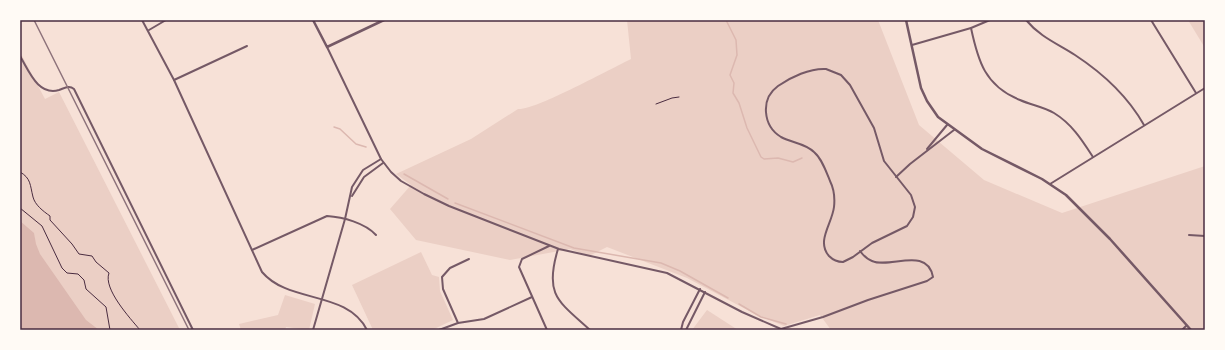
<svg xmlns="http://www.w3.org/2000/svg" width="1225" height="350" font-family="'PT Sans Narrow',sans-serif">
<style>
.green{fill:#ebcfc5}
.water{fill:#dcb8b0}
.lines{fill:none;stroke-linecap:round;stroke-linejoin:round}
.stream{stroke:#dcb8b0;stroke-width:1.5}
.path{stroke:#4a2c40;stroke-width:1}
.minor{stroke:#755966;stroke-width:2}
.tertiary{stroke:#755966;stroke-width:2.5}
.rail{stroke:#8f747c;stroke-width:1.5}
.neatline{fill:none;stroke:#4a2c40;stroke-width:1.5}
</style>
<rect width="100%" height="100%" fill="#f7e1d7"/>
<g class="green">
<path d="M627,20H878L919,125L984,180L1062,213L1205,166V330H831L820,315L784,326L755,314L687,278L607,247L589,256L570,249L510,260L416,240L390,209L411,185L396,174L471,139L518,109C534,111 612,68 631,59Z"/>
<polygon points="1188,20 1205,20 1205,48"/>
<polygon points="20,52 45,99 59,92 180,330 77,330 20,247"/>
<polygon points="421,252 432,275 439,277 440,291 453,320 432,330 373,330 352,285"/>
<polygon points="285,295 315,304 309,330 286,327 285,330 241,330 239,324 278,315"/>
<polygon points="707,310 738,330 692,330"/>
</g>
<polygon class="water" points="20,221 34,233 36,244 40,254 86,320 99,330 20,330"/>
<g class="lines">
<g class="stream">
<polyline points="726,20 736,40 737,55 730,75 734,83 733,93 739,103 747,128 761,157 764,159 778,158 793,162 802,158"/>
<polyline points="334,127 340,129 356,144 366,147"/>
<polyline points="404,174 448,199"/>
<polyline points="455,203 574,248 661,263 680,271 728,298"/>
<polyline points="739,304 761,317 786,324"/>
</g>
<g class="path">
<polyline points="656,104 672,98 679,97"/>
<path d="M20,172C31,178 30,185 33,197C35,205 43,211 50,216V220L72,244L79,254L92,256L96,262L109,273C103,289 130,318 140,330"/>
<polyline points="20,208 42,226 62,268 67,273 78,274 84,280 86,289 106,307 110,330"/>
</g>
<g class="minor">
<path d="M142,20L174,80L262,272C289,304 347,290 367,330"/>
<path d="M1026,20C1040,37 1058,44 1075,55C1104,74 1127,95 1144,125"/>
<polyline points="1151,20 1196,93"/>
<path d="M971,28C978,61 985,86 1020,100C1031,105 1044,107 1054,113C1072,124 1082,140 1093,157"/>
<polyline points="149,30 166,20"/>
<polyline points="912,45 971,28 990,20"/>
<path d="M327,47L381,159L391,172L401,181L424,194L449,206L559,249L667,273L742,312L781,329L823,317L868,300L927,281L933,277C927,246 890,269 872,261C867,259 863,255 860,251"/>
<path d="M20,56C29,71 38,96 59,90C65,88 69,85 74,89L193,330"/>
<path d="M826,69L841,75L850,85L874,128L884,161L911,195L915,207L913,217L907,226L872,243L853,257L843,262C837,262 833,260 829,256C816,241 832,224 834,207C835,198 834,189 830,181C826,171 822,159 814,152C805,143 792,143 781,137C763,126 760,99 778,86C791,77 810,68 826,69Z"/>
<polyline points="174,80 247,46"/>
<polyline points="927,149 947,125"/>
<polyline points="896,177 910,164 954,130"/>
<polyline points="1050,184 1205,88"/>
<polyline points="352,196 364,177 383,163"/>
<polyline points="1189,235 1205,236"/>
<path d="M558,249C544,295 558,301 590,330"/>
<path d="M252,250L327,216C343,217 365,223 376,235"/>
<polyline points="458,323 443,289 442,277 450,268 469,259"/>
<polyline points="313,330 345,219 352,187 363,170 381,159"/>
<polyline points="439,330 458,323 484,319 532,297"/>
<polyline points="547,330 519,267 522,259 549,246"/>
<polyline points="681,330 683,322 700,289"/>
<polyline points="686,330 705,292"/>
<polyline points="1182,330 1186,326"/>
</g>
<g class="tertiary">
<polyline points="313,20 327,47 384,20"/>
<polyline points="906,20 921,88 927,101 938,117 982,149 1042,179 1066,195 1110,239 1191,330"/>
</g>
<polyline class="rail" points="34,20 189,330"/>
</g>
<rect width="1225" height="350" fill="none" stroke="#fffaf5" stroke-width="42"/>
<rect x="21" y="21" width="1183" height="308" class="neatline"/>
</svg>
